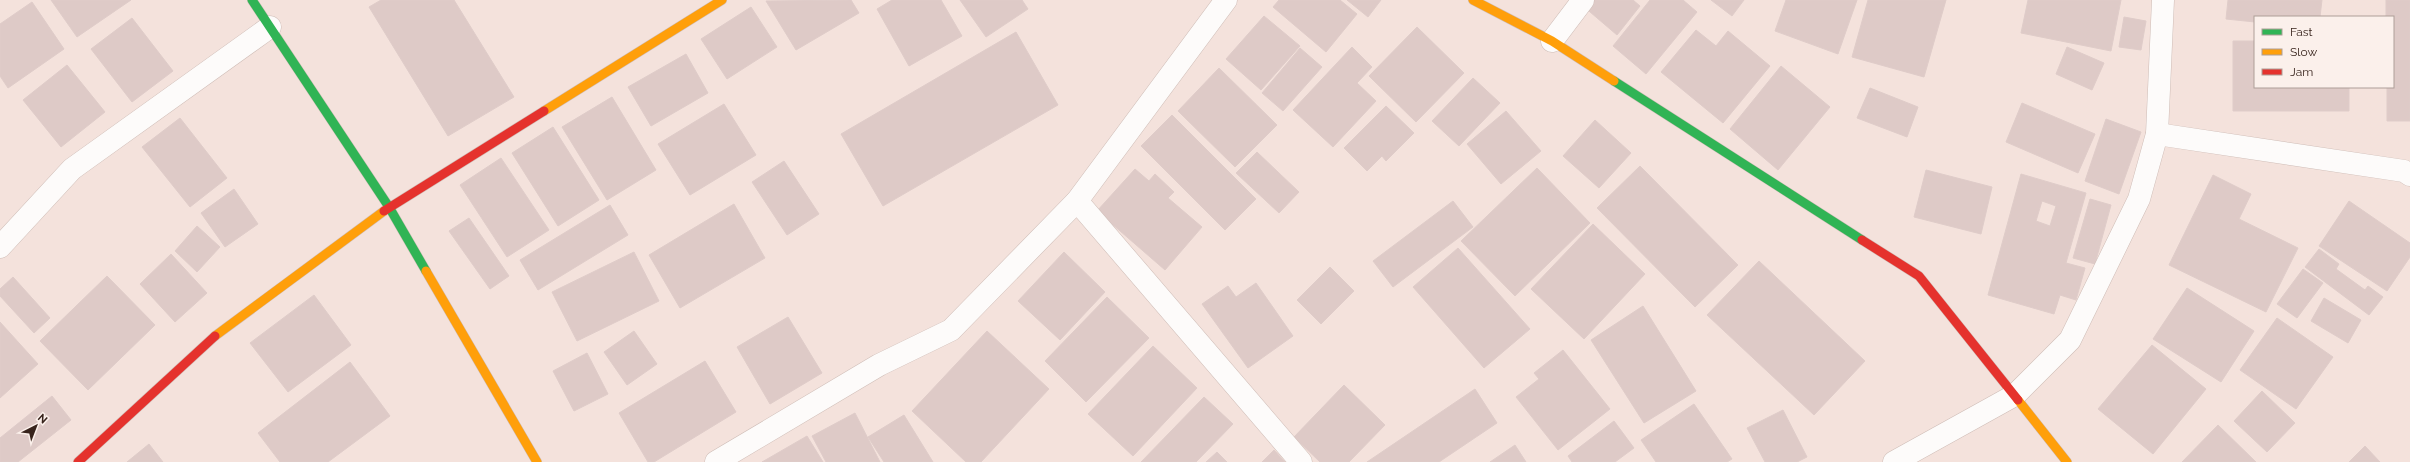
<svg xmlns="http://www.w3.org/2000/svg" width="2410" height="462" font-family="Raleway,sans-serif">
<style>
.building{fill:#decac7;stroke:#dfccc9;fill-rule:evenodd}
.lines{fill:none;stroke-linecap:round;stroke-linejoin:round}
.street-casing{stroke:#cebcb6;stroke-width:23}
.fast-casing{stroke:#cebcb6;stroke-width:10}
.slow-casing{stroke:#cebcb6;stroke-width:10}
.jam-casing{stroke:#cebcb6;stroke-width:10}
.street{stroke:#fdfbfa;stroke-width:22}
.fast{stroke:#30b455;stroke-width:9}
.slow{stroke:#ff9f0a;stroke-width:9}
.jam{stroke:#e5322d;stroke-width:9}
</style>
<rect width="100%" height="100%" fill="#f4e2dc"/>
<g class="building">
<polygon points="51,0 131,0 77,37"/>
<polygon points="381,0 454,0 514,97 448,136 369,7"/>
<polygon points="851,0 859,13 796,50 766,1"/>
<polygon points="892,0 941,0 962,36 909,66 877,9"/>
<polygon points="960,0 1022,0 1028,9 986,37"/>
<polygon points="1279,0 1340,0 1357,14 1326,52 1273,7"/>
<polygon points="1347,0 1381,0 1368,17"/>
<polygon points="1576,0 1633,0 1640,6 1617,35"/>
<polygon points="1650,0 1683,0 1697,12 1646,74 1613,46"/>
<polygon points="1711,0 1744,0 1732,16"/>
<polygon points="1786,0 1857,0 1838,54 1775,31"/>
<polygon points="1868,0 1946,0 1924,77 1852,57"/>
<polygon points="2028,0 2121,0 2111,51 2021,33"/>
<polygon points="2228,0 2322,0 2320,17 2255,17 2255,22 2226,19"/>
<polygon points="2386,0 2410,0 2410,121 2387,121 2387,87 2393,87 2393,17 2386,17"/>
<polygon points="32,2 64,49 8,88 0,76 0,24"/>
<polygon points="751,7 777,47 727,79 701,39"/>
<polygon points="1264,16 1300,46 1261,90 1226,59"/>
<polygon points="2124,17 2146,21 2141,50 2119,47"/>
<polygon points="132,18 173,71 132,102 91,49"/>
<polygon points="1417,27 1464,73 1416,122 1369,76"/>
<polygon points="1696,30 1716,46 1728,31 1770,66 1723,123 1661,72"/>
<polygon points="1016,32 1058,105 883,206 841,134"/>
<polygon points="2233,41 2255,41 2255,87 2349,87 2349,111 2233,111"/>
<polygon points="1352,47 1372,67 1357,83 1376,101 1333,147 1293,110"/>
<polygon points="2067,47 2104,63 2092,90 2056,74"/>
<polygon points="1300,48 1322,67 1283,111 1262,93"/>
<polygon points="686,54 708,93 651,126 628,87"/>
<polygon points="67,65 105,112 61,147 23,100"/>
<polygon points="1781,66 1830,107 1778,170 1730,129"/>
<polygon points="1219,68 1277,125 1235,167 1178,111"/>
<polygon points="1473,78 1500,103 1459,146 1432,121"/>
<polygon points="1870,88 1918,107 1907,137 1857,118"/>
<polygon points="612,97 656,170 607,200 562,127"/>
<polygon points="2022,103 2095,134 2078,173 2006,142"/>
<polygon points="724,104 756,155 690,195 658,144"/>
<polygon points="1386,106 1414,133 1386,161 1382,156 1367,171 1344,148"/>
<polygon points="1506,111 1541,151 1501,184 1467,144"/>
<polygon points="1172,115 1256,199 1225,230 1141,146"/>
<polygon points="180,118 227,178 190,207 142,147"/>
<polygon points="2106,119 2141,132 2119,194 2085,181"/>
<polygon points="1595,120 1631,153 1599,188 1563,156"/>
<polygon points="553,127 599,200 558,226 512,153"/>
<polygon points="1257,152 1299,192 1279,213 1236,173"/>
<polygon points="501,158 549,230 507,257 460,185"/>
<polygon points="784,161 819,214 787,235 752,182"/>
<polygon points="1640,166 1738,265 1695,307 1597,208"/>
<polygon points="1537,168 1590,223 1515,296 1461,241"/>
<polygon points="1135,169 1149,181 1155,174 1174,192 1168,198 1202,227 1165,270 1097,211"/>
<polygon points="1926,170 1992,187 1981,234 1914,217"/>
<path d="M2021,174L2086,193L2066,263L2085,268L2076,300L2060,295L2054,314L1988,295ZM2042,201L2056,206L2050,226L2036,221Z"/>
<polygon points="2213,175 2251,194 2239,219 2298,248 2266,312 2169,265"/>
<polygon points="234,189 258,224 225,247 201,213"/>
<polygon points="2090,199 2111,205 2095,264 2073,258"/>
<polygon points="1453,201 1473,227 1393,287 1373,261"/>
<polygon points="2349,201 2410,243 2410,257 2387,291 2319,246"/>
<polygon points="734,204 765,258 680,308 649,255"/>
<polygon points="610,205 628,235 538,290 520,260"/>
<polygon points="469,218 509,276 490,289 449,231"/>
<polygon points="1593,224 1645,274 1584,339 1531,289"/>
<polygon points="197,226 220,247 197,272 175,251"/>
<polygon points="1458,248 1530,329 1484,368 1413,287"/>
<polygon points="2319,249 2339,264 2336,269 2365,290 2368,286 2383,297 2369,315 2305,267"/>
<polygon points="634,252 659,301 577,341 552,292"/>
<polygon points="1064,252 1105,292 1060,340 1018,301"/>
<polygon points="171,254 207,293 175,322 140,284"/>
<polygon points="1759,261 1865,361 1814,415 1707,315"/>
<polygon points="1330,267 1354,291 1321,324 1297,300"/>
<polygon points="2303,269 2323,283 2297,318 2277,304"/>
<polygon points="107,276 155,325 88,390 40,341"/>
<polygon points="13,277 50,318 34,333 0,296 0,289"/>
<polygon points="1256,283 1293,336 1248,368 1202,304 1228,286 1236,297"/>
<polygon points="2187,288 2254,331 2221,382 2153,339"/>
<polygon points="314,295 351,345 288,392 250,343"/>
<polygon points="1107,297 1149,338 1086,402 1045,361"/>
<polygon points="2324,298 2361,320 2348,343 2311,321"/>
<polygon points="1643,306 1696,391 1644,423 1591,340"/>
<polygon points="788,317 822,373 770,404 737,347"/>
<polygon points="2277,318 2333,357 2296,409 2240,370"/>
<polygon points="0,322 38,364 0,398"/>
<polygon points="634,331 657,364 627,385 604,352"/>
<polygon points="987,331 1049,389 981,462 966,462 912,411"/>
<polygon points="2152,345 2206,389 2153,454 2098,409"/>
<polygon points="1153,346 1197,388 1133,456 1088,414"/>
<polygon points="1563,350 1610,409 1558,450 1516,397 1539,379 1534,373"/>
<polygon points="587,353 608,394 574,411 553,371"/>
<polygon points="705,361 736,412 654,462 648,462 619,413"/>
<polygon points="350,362 390,416 328,462 280,462 258,433"/>
<polygon points="1344,385 1385,425 1349,462 1320,462 1294,437"/>
<polygon points="1475,389 1497,423 1439,462 1367,462"/>
<polygon points="2262,391 2295,423 2267,452 2234,421"/>
<polygon points="52,396 71,420 18,462 0,462 0,438"/>
<polygon points="1204,397 1233,424 1196,462 1141,462"/>
<polygon points="1694,404 1732,459 1727,462 1656,462 1641,440"/>
<polygon points="1783,410 1807,457 1797,462 1765,462 1747,428"/>
<polygon points="855,413 880,462 826,462 812,436"/>
<polygon points="904,415 933,462 884,462 868,437"/>
<polygon points="1614,421 1634,448 1615,462 1572,462 1568,456"/>
<polygon points="2218,425 2256,462 2182,462"/>
<polygon points="807,436 823,462 762,462"/>
<polygon points="149,444 163,462 127,462"/>
<polygon points="1515,445 1526,462 1490,462"/>
<polygon points="2365,446 2380,462 2349,462"/>
<polygon points="1274,450 1285,462 1262,462"/>
<polygon points="1217,452 1227,462 1206,462"/>
</g>
<g class="lines">
<g class="street-casing">
<g id="street">
<polyline points="1552,41 1583,0"/>
<polyline points="2157,134 2404,171 2410,175"/>
<polyline points="1077,201 1301,462"/>
<polyline points="0,247 72,169 270,27"/>
<polyline points="716,462 879,365 951,330 1077,201 1226,0"/>
<polyline points="1894,462 2015,395 2070,340 2139,199 2157,134 2163,0"/>
</g>
</g>
<g class="fast-casing">
<g id="fast">
<polyline points="252,0 389,207 426,271"/>
<polyline points="1614,81 1862,240"/>
</g>
</g>
<g class="slow-casing">
<g id="slow">
<polyline points="1473,0 1552,41 1614,81"/>
<polyline points="544,111 722,0"/>
<polyline points="426,271 537,462"/>
<polyline points="215,336 384,211"/>
<polyline points="2018,400 2067,462"/>
</g>
</g>
<g class="jam-casing">
<g id="jam">
<polyline points="384,211 544,111"/>
<polyline points="1862,240 1919,276 2018,400"/>
<polyline points="78,462 215,336"/>
</g>
</g>
<use href="#street" class="street"/>
<use href="#fast" class="fast"/>
<use href="#slow" class="slow"/>
<use href="#jam" class="jam"/>
</g>
<rect x="2254" y="16" width="140" height="72" fill="#fbf0eb" stroke="#ad9e98"/>
<rect x="2262" y="29" width="20" height="6" fill="#30b455" stroke="#ad9e98"/>
<text x="2290" y="36" font-size="12" fill="#37231c">Fast</text>
<rect x="2262" y="49" width="20" height="6" fill="#ff9f0a" stroke="#ad9e98"/>
<text x="2290" y="56" font-size="12" fill="#37231c">Slow</text>
<rect x="2262" y="69" width="20" height="6" fill="#e5322d" stroke="#ad9e98"/>
<text x="2290" y="76" font-size="12" fill="#37231c">Jam</text>
<g transform="translate(36 426) rotate(42)" stroke="#fbf0eb" stroke-width="3" paint-order="stroke">
<path d="M0-3L7 15L0 10L-7 15Z" fill="#37231c"/>
<text y="-6" font-size="11" font-weight="bold" text-anchor="middle" fill="#37231c">N</text>
</g>
</svg>
